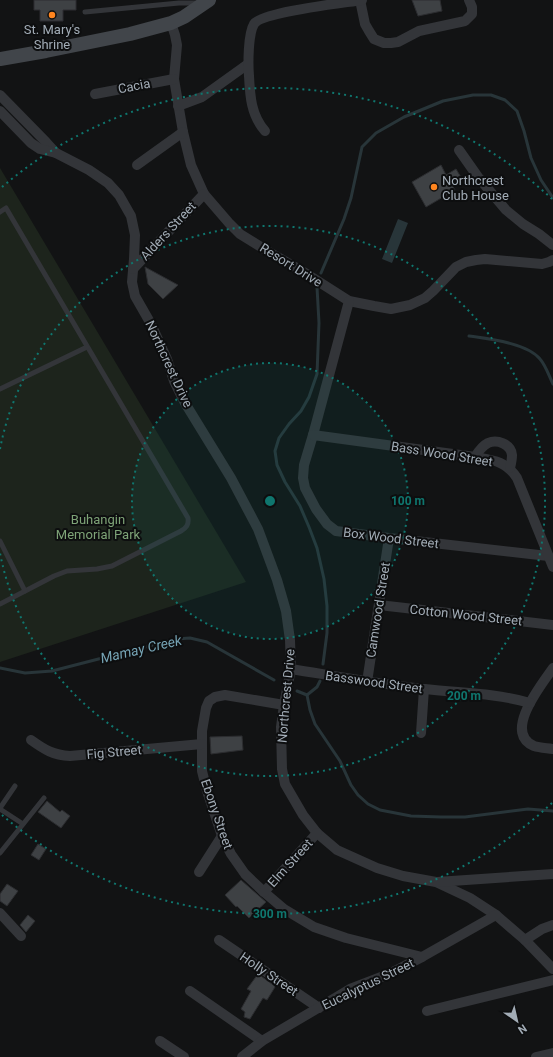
<svg xmlns="http://www.w3.org/2000/svg" width="553" height="1057" font-family="Roboto,sans-serif">
<style>
.green{fill:#1d241c}
.water{fill:#283539}
.lines{fill:none;stroke-linecap:round;stroke-linejoin:round}
.stream{stroke:#283539;stroke-width:3}
.building{fill:#3e4144;stroke:#2c2d30}
.lane{stroke:#333539;stroke-width:5}
.street{stroke:#333539;stroke-width:10}
.secondary{stroke:#41454a;stroke-width:14}
.ring{fill:none;stroke:#0f766e;stroke-width:2;stroke-dasharray:2 4}
.poi-dot{fill:#ff851f;stroke:#0d0e0f;stroke-width:1.5}
.labels{text-anchor:middle;dominant-baseline:central;stroke-width:4;stroke-linejoin:round;paint-order:stroke}
.poi-label{font-size:13px;fill:#a2acb6;stroke:#0d0e0f}
.street-label{font-size:13px;fill:#a2acb6;stroke:#0d0e0f}
.park-label{font-size:13px;fill:#7ea377;stroke:#0d0e0f}
.water-label{font-size:14px;font-style:italic;fill:#76a4b5;stroke:#0d0e0f}
.centre{fill:#0f766e;stroke:#0d0e0f;stroke-width:2}
.ring-label{font-size:12px;text-anchor:middle;font-weight:bold;fill:#0f766e;stroke:#0d0e0f;stroke-width:4;stroke-linejoin:round;paint-order:stroke}
</style>
<rect width="100%" height="100%" fill="#121314"/>
<polygon class="green" points="0,168 246,582 0,662"/>
<polygon class="water" points="398,219 408,223 392,263 382,259"/>
<g class="lines">
<g class="stream">
<polyline points="321,273 344,219 351,198 362,147 376,133 404,117 443,101 473,95 491,95 505,100 517,111 524,131 531,158 541,180 553,198"/>
<polyline points="317,287 319,323 317,374 309,397 301,411 289,424 279,438 275,451 277,465 285,482 300,506 309,527 317,548 324,579 327,606 327,633 323,664"/>
<path d="M469,336C489,339 527,343 540,359C546,366 549,376 553,384"/>
<polyline points="0,668 25,673 52,671 176,639 190,638 207,642 274,680"/>
<polyline points="297,691 307,695"/>
<polyline points="307,695 310,710 315,724 340,761 351,785 358,795 368,804 380,810 411,816 441,817 465,817 528,809 553,811"/>
<polyline points="307,695 317,687 320,681"/>
</g>
</g>
<g class="building">
<polygon points="34,0 76,0 76,10 63,10 63,21 40,21 40,10 34,10"/>
<polygon points="412,0 440,0 442,11 418,16"/>
<polygon points="441,165 446,175 456,169 462,179 452,185 455,190 426,207 412,182"/>
<polygon points="145,267 178,285 163,299 148,284"/>
<polygon points="242,736 243,750 211,754 210,737"/>
<polygon points="47,801 60,812 62,810 70,816 61,828 38,812"/>
<polygon points="38,844 46,849 39,860 31,855"/>
<polygon points="241,880 266,902 249,918 237,906 236,907 225,895"/>
<polygon points="7,884 18,891 7,906 0,901 0,894"/>
<polygon points="28,915 35,921 26,932 20,925"/>
<polygon points="258,974 272,984 275,987 267,1000 263,998 250,1019 244,1017 245,1012 241,1009 251,991 247,989"/>
</g>
<g class="lines">
<g class="lane">
<polyline points="85,12 179,3 198,3"/>
<path d="M0,212L6,208L188,518C189,525 186,528 181,531L112,566L97,569L67,571L54,576L0,604"/>
<polyline points="0,389 87,347"/>
<polyline points="0,541 25,591"/>
<polyline points="0,808 15,786"/>
<polyline points="0,809 23,824"/>
<polyline points="0,853 44,798"/>
</g>
<g class="street">
<polyline points="360,0 365,24 369,31 374,39 384,43 391,43 398,42 419,31 465,21 472,14 472,7 469,0"/>
<polyline points="171,23 175,35 177,45 174,79 183,132 191,165 204,194 229,223 240,234 269,252 302,271 349,301 374,306 391,309 410,305 425,298 433,291 456,267 466,262 476,260 485,259 542,264 549,262 553,260"/>
<polyline points="95,94 174,79"/>
<polyline points="0,95 46,142 56,153"/>
<polyline points="178,106 202,97 248,64"/>
<polyline points="0,111 31,143 40,149 56,153 89,170 108,183 119,195 131,216 135,235 134,259 132,282 135,296 151,324 167,359 174,381 185,403 231,478 258,529 277,580 286,611 290,640 291,669 284,705 281,727 282,769 285,784 303,815 317,833 337,850 377,868 403,876 436,882 470,898 496,915 525,940 553,969"/>
<path d="M265,131C251,115 250,96 249,76C248,64 248,34 254,24C262,12 344,3 362,0"/>
<polyline points="459,150 478,177 506,210 523,224 539,234 553,245"/>
<polyline points="137,165 183,132"/>
<polyline points="133,269 204,194"/>
<polyline points="349,301 313,435 304,465 303,478 305,488 316,509 327,524 336,531 389,538 548,556"/>
<path d="M313,435L475,457C493,460 506,461 517,478L553,567"/>
<path d="M475,457C478,452 482,446 488,443C497,439 511,444 512,455C512,460 511,464 510,468"/>
<polyline points="379,605 553,625"/>
<path d="M553,668C542,684 502,733 534,746C540,748 547,748 553,749"/>
<path d="M291,669C335,676 379,684 424,689C459,693 496,693 530,703"/>
<polyline points="367,682 389,538"/>
<polyline points="284,705 225,695 215,697 209,701 206,708 202,731 202,771 207,791 222,836 231,854 245,874 264,892 284,909 314,927 346,938 422,957"/>
<polyline points="421,733 424,689"/>
<path d="M31,740C45,750 53,755 70,756L202,744"/>
<polyline points="199,872 222,836"/>
<polyline points="437,882 553,874"/>
<polyline points="264,892 317,833"/>
<polyline points="0,913 21,936"/>
<polyline points="219,940 319,1008"/>
<polyline points="525,940 542,929 553,925"/>
<polyline points="190,991 262,1041"/>
<polyline points="427,1011 553,980"/>
<polyline points="160,1041 184,1057"/>
<polyline points="242,1057 262,1041 335,998 350,989 389,974 422,957 496,915"/>
<polyline points="536,1057 553,1053"/>
</g>
<polyline class="secondary" points="0,59 46,51 130,34 171,23 184,17 209,0"/>
</g>
<circle cx="270" cy="501" r="138" fill="#0f766e" fill-opacity=".12"/>
<g class="ring">
<circle cx="270" cy="501" r="138"/>
<path d="M0 449A275 275 0 1 1 0 553"/>
<path d="M552 803A413 413 0 0 1 2 815M2 187A413 413 0 0 1 552 199"/>
</g>
<g class="poi-dot">
<circle cx="52" cy="15" r="4"/>
<circle cx="434" cy="187" r="4"/>
</g>
<g class="labels">
<g class="poi-label">
<text x="52" y="29">St. Mary's<tspan x="52" dy="15">Shrine</tspan></text>
<text x="442" y="180" text-anchor="start">Northcrest<tspan x="442" dy="15">Club House</tspan></text>
</g>
<g class="street-label">
<text transform="translate(134 86) rotate(-11)">Cacia</text>
<text transform="translate(168 231) rotate(-47)">Alders Street</text>
<text transform="translate(291 265) rotate(32)">Resort Drive</text>
<text transform="translate(169 364) rotate(65)">Northcrest Drive</text>
<text transform="translate(442 454) rotate(9)">Bass Wood Street</text>
<text transform="translate(391 538) rotate(7)">Box Wood Street</text>
<text transform="translate(378 610) rotate(-81)">Camwood Street</text>
<text transform="translate(466 615) rotate(6)">Cotton Wood Street</text>
<text transform="translate(374 682) rotate(8)">Basswood Street</text>
<text transform="translate(286 696) rotate(-85)">Northcrest Drive</text>
<text transform="translate(114 752) rotate(-5)">Fig Street</text>
<text transform="translate(217 814) rotate(71)">Ebony Street</text>
<text transform="translate(290 863) rotate(-48)">Elm Street</text>
<text transform="translate(269 974) rotate(34)">Holly Street</text>
<text transform="translate(368 984) rotate(-26)">Eucalyptus Street</text>
</g>
<g class="park-label">
<text x="98" y="519">Buhangin<tspan x="98" dy="15">Memorial Park</tspan></text>
</g>
<g class="water-label">
<text transform="translate(141 649) rotate(-13)">Mamay Creek</text>
</g>
</g>
<circle cx="270" cy="501" r="6" class="centre"/>
<g class="ring-label">
<text x="408" y="505">100 m</text>
<text x="464" y="700">200 m</text>
<text x="270" y="918">300 m</text>
</g>
<g transform="translate(517 1021) rotate(146)" stroke="#0d0e0f" stroke-width="3" paint-order="stroke">
<path d="M0-3L7 15L0 10L-7 15Z" fill="#a2acb6"/>
<text y="-6" font-size="11" font-weight="bold" text-anchor="middle" fill="#a2acb6">N</text>
</g>
</svg>
